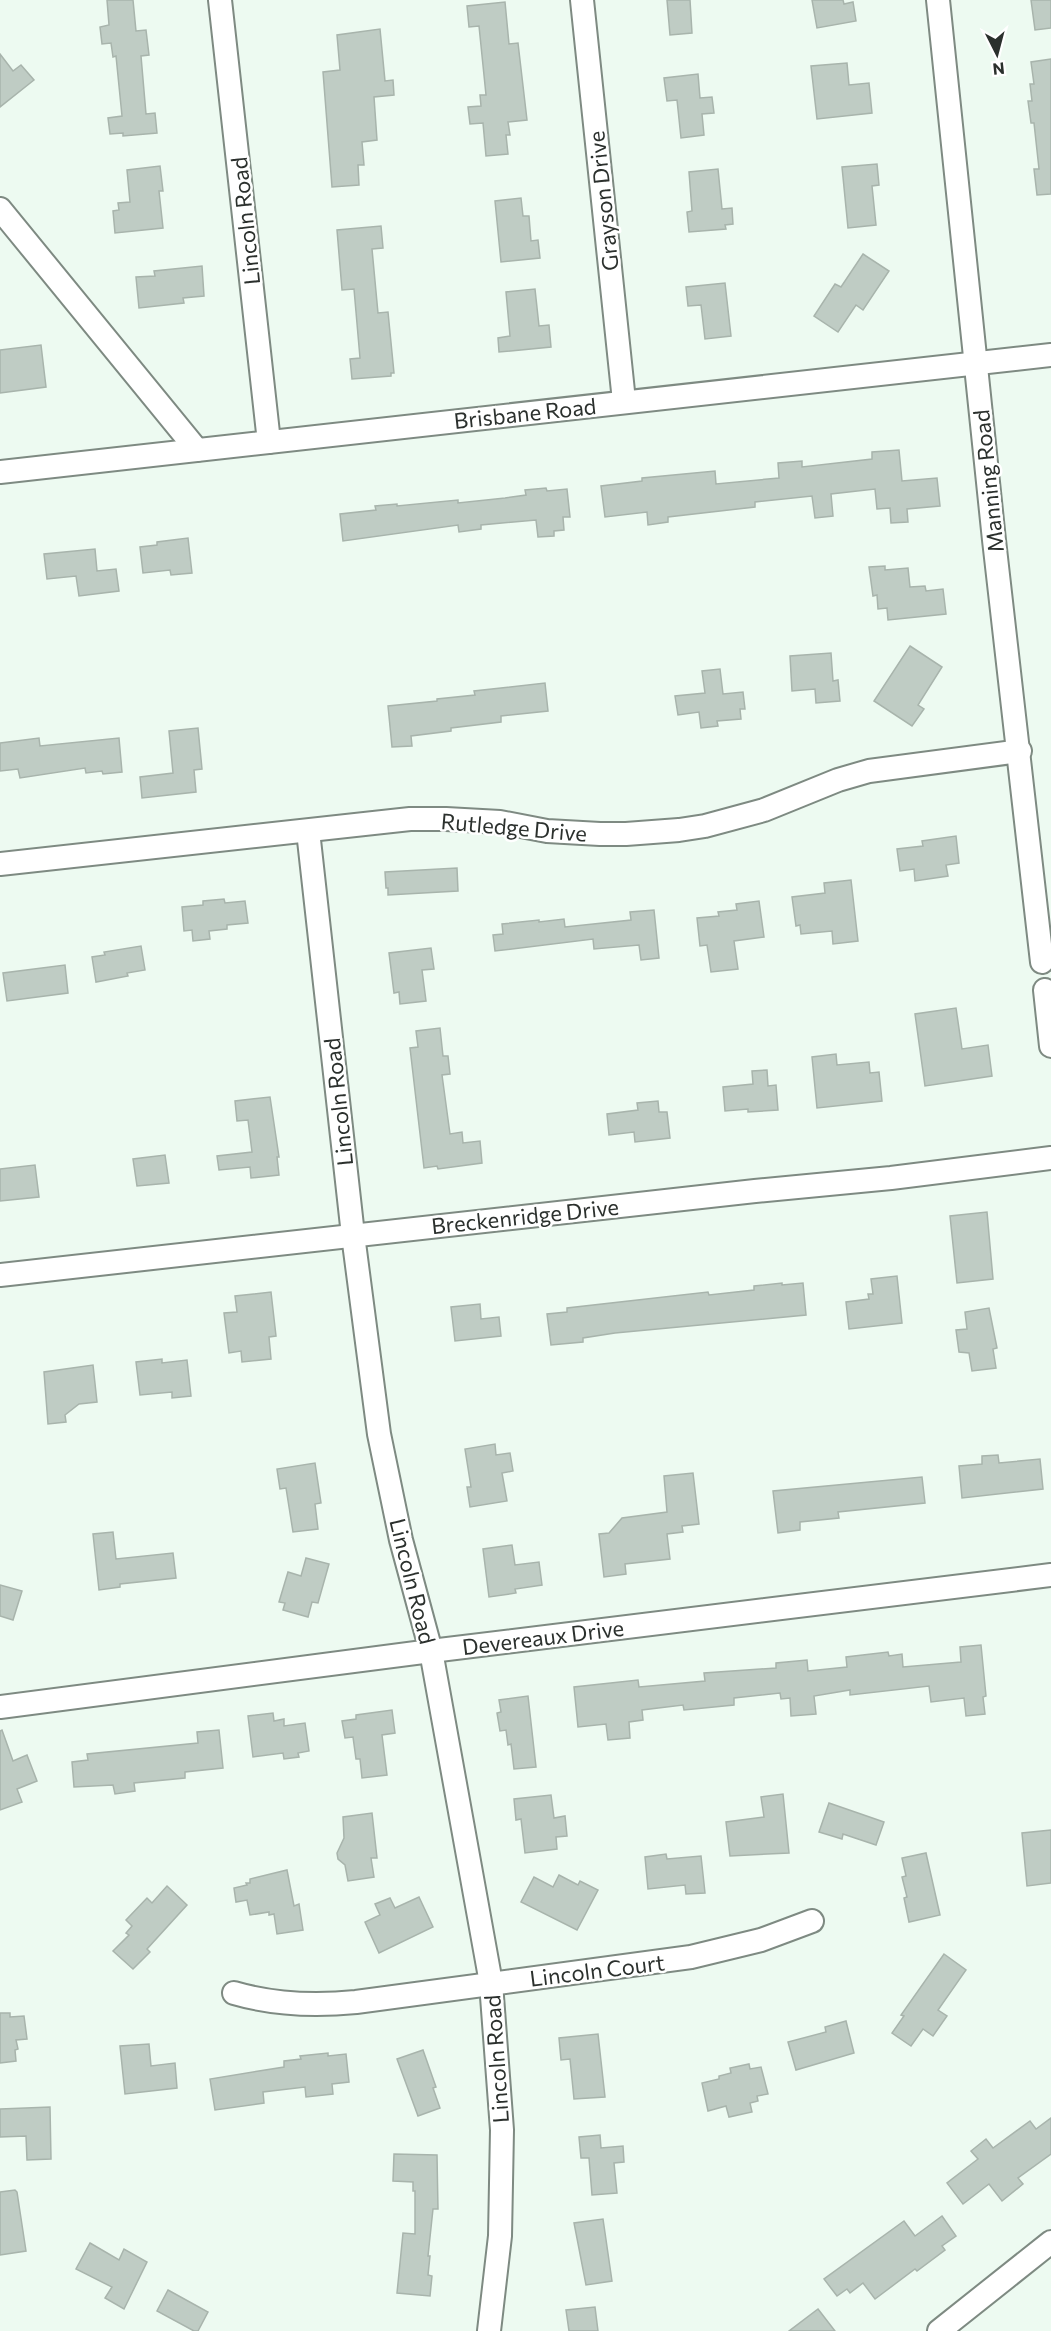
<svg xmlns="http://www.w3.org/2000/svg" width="1051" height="2331" font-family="Commissioner,sans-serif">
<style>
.building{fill:#bfccc4;stroke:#a8b4ac;stroke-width:1.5}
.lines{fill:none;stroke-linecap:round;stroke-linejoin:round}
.street-casing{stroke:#7e8a82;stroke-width:26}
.street{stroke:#fff;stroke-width:22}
.labels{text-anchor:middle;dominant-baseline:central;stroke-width:5;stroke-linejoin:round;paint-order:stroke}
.street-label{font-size:22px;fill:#2b302d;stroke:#fff}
</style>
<rect width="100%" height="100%" fill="#edfaf1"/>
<g class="building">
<polygon points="107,0 133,0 136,31 146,30 149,55 141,56 146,114 155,113 157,133 123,136 123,133 110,134 108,118 122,116 116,56 113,57 111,43 102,44 100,27 109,25"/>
<polygon points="667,0 690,0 692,33 670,35"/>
<polygon points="812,0 843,0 844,4 853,2 856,21 817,28"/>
<polygon points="1031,0 1051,0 1051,28 1035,30"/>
<polygon points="505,2 509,44 518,43 527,120 508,122 510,135 506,135 508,154 486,156 483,123 470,124 468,107 481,106 480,95 486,95 479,26 469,27 467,6"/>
<polygon points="380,29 385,81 393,80 394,95 374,97 377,140 362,142 364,165 358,165 359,185 332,187 323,72 340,70 337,35"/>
<polygon points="0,54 13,71 21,65 34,80 0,107"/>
<polygon points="1051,59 1051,194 1037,195 1034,169 1039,169 1034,123 1031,123 1028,101 1032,101 1030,84 1034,84 1031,62"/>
<polygon points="847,63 849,85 869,83 872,113 817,119 811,66"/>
<polygon points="698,74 700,98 712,97 714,113 702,114 704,135 681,138 677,100 667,101 664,78"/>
<polygon points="877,164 879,185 872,186 876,225 848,228 842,167"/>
<polygon points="160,166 163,191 159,191 163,228 115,233 113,211 119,210 118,203 130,202 127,170"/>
<polygon points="718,169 722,209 732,208 733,224 725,225 726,229 689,232 687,212 692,211 689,172"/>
<polygon points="521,198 523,216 529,216 531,241 538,240 540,258 501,262 495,201"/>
<polygon points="381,226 383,248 372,249 378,313 388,312 394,373 391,373 391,376 352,379 350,359 360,358 354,289 342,290 337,230"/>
<polygon points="863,254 889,271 863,310 856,305 838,332 814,316 835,284 841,287"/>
<polygon points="202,266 204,296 183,298 184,303 139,308 136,277 155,276 154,271"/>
<polygon points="725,283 731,336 705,339 701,305 688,306 686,287"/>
<polygon points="535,289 539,326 549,325 551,347 499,352 498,338 510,336 506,292"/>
<polygon points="41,345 46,387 0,393 0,350"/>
<polygon points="899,450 902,481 937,478 940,506 907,509 908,522 891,523 890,508 877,509 875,489 831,494 833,516 815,518 812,496 755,502 755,507 668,517 668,522 648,525 647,512 605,517 601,486 642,481 642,478 715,471 716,484 779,478 778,463 802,461 802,467 872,459 872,452"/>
<polygon points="546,488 547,491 567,489 570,517 563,517 564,530 554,531 554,536 538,537 536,520 481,525 481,529 459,532 458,525 343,541 340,514 376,510 375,506 397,504 397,506 458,500 458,503 505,498 526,495 525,490"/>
<polygon points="188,538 192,573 171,575 170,570 143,573 140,547 157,545 157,542"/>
<polygon points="95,549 97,571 116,569 119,591 79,596 76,576 47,579 44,554"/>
<polygon points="885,566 885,570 908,568 910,587 925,586 926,591 943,589 946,614 888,620 887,608 878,609 877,595 873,596 869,567"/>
<polygon points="910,646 942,667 918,705 924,709 912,726 874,701"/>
<polygon points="831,653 833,681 838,680 840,701 816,703 815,689 792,691 790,656"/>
<polygon points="720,669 723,694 743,692 745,709 740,709 741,719 717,721 718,726 701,728 699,712 678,715 675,696 705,693 702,671"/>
<polygon points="545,683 548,711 501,716 501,722 451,728 451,731 411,736 412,746 392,747 388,706 437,701 437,699 475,695 474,691"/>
<polygon points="198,728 202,769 194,770 196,792 142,798 140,777 173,773 169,731"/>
<polygon points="39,738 40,746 119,738 122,772 103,774 102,771 86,773 85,768 20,778 18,769 0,771 0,743"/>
<polygon points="956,836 959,863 946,865 948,876 915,881 914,869 900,871 897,849 923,846 922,841"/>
<polygon points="457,868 458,891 388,895 388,888 386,888 385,872"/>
<polygon points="851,880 858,941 833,944 832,931 801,934 800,925 796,926 792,897 825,893 824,883"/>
<polygon points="224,899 225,903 245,901 248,923 227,925 227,929 209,931 210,939 193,941 192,930 184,931 182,907 203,905 203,901"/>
<polygon points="759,901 764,937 734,941 738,969 711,972 707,945 700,946 697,918 719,916 718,912 737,910 736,904"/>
<polygon points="654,910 659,958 641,960 639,945 594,949 593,939 495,951 493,935 503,934 502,924 539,920 539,922 564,919 565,927 631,920 630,912"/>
<polygon points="141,946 145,970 127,973 128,976 96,982 92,957 105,955 104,952"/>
<polygon points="431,948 434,969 422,970 426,1001 400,1004 399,992 394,993 389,953"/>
<polygon points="65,965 68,993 7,1001 3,973"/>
<polygon points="956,1008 962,1049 988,1045 992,1076 925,1086 915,1014"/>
<polygon points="440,1028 443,1056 448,1056 450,1074 442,1075 450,1134 462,1132 463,1143 480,1141 482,1163 438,1169 437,1166 424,1168 410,1048 418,1047 416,1031"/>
<polygon points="836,1054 837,1065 869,1062 870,1073 879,1072 882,1101 817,1108 812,1057"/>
<polygon points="767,1070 768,1086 776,1085 778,1110 748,1112 748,1109 725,1111 723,1087 753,1084 752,1071"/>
<polygon points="270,1097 279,1157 277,1157 279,1175 251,1178 250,1167 219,1170 217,1156 252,1152 248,1120 237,1121 235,1101"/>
<polygon points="658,1101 659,1112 667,1112 670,1138 635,1142 634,1132 609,1135 607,1114 638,1110 637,1103"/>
<polygon points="165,1155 169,1183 137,1186 133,1159"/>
<polygon points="35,1165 39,1197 0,1201 0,1169"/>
<polygon points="987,1212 993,1279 957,1283 950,1216"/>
<polygon points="897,1276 902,1323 849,1329 846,1302 869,1299 868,1294 873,1294 871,1279"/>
<polygon points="782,1283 782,1285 803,1283 806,1315 615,1333 583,1338 583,1342 551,1345 547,1314 567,1312 567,1308 708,1292 709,1295 754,1290 754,1286"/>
<polygon points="271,1292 276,1336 269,1337 271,1359 242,1362 241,1351 229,1353 224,1313 237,1312 235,1296"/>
<polygon points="480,1304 481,1319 499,1317 501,1336 455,1341 451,1307"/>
<polygon points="989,1308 997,1348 993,1349 996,1368 972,1371 969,1353 959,1352 956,1330 967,1329 965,1312"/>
<polygon points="162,1359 162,1363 187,1360 191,1396 172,1398 172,1392 140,1395 136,1362"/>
<polygon points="93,1365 97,1402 79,1404 65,1415 66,1422 48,1424 44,1372"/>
<polygon points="495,1444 496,1455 510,1453 513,1471 502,1473 507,1501 470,1507 467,1487 471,1487 465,1449"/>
<polygon points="998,1455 999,1463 1040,1459 1043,1489 962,1498 959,1466 982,1464 982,1456"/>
<polygon points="315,1463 321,1503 315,1504 318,1529 293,1532 286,1488 280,1489 277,1469"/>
<polygon points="693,1473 699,1524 682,1526 683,1532 667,1534 670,1559 625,1564 626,1574 604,1577 599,1534 609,1533 622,1518 667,1512 664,1476"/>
<polygon points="922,1477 925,1503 838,1512 839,1518 800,1522 800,1530 778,1533 773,1491"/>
<polygon points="113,1532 116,1559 173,1553 176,1578 120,1584 120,1587 99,1590 93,1534"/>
<polygon points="512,1545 515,1565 539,1562 542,1585 515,1589 516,1593 489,1597 483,1549"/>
<polygon points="306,1558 329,1564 318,1603 312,1602 308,1617 283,1610 285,1603 279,1602 288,1572 301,1576"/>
<polygon points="0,1585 22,1591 13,1620 0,1616"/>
<polygon points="981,1645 986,1696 983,1697 985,1714 966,1716 964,1698 931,1702 929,1686 850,1695 850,1690 814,1696 816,1714 791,1716 790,1698 781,1699 780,1693 734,1698 734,1705 684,1710 683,1705 642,1710 643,1720 629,1722 630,1738 608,1740 606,1724 578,1727 574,1687 638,1680 639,1687 705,1681 704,1673 776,1668 776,1663 807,1660 808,1671 847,1667 846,1657 888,1652 889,1656 902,1654 903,1667 961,1662 960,1647"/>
<polygon points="528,1696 536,1767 514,1769 511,1744 508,1745 506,1730 500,1731 497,1713 501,1712 499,1700"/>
<polygon points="392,1710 395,1733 382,1735 387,1775 362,1778 360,1759 356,1759 353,1737 345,1738 342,1721 356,1719 356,1715"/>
<polygon points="273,1713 274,1721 284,1719 284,1726 305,1723 309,1751 298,1753 299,1757 284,1759 283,1753 253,1757 248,1716"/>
<polygon points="2,1730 13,1761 27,1755 37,1781 17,1789 22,1802 0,1810 0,1731"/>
<polygon points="219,1730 223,1768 185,1772 185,1778 134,1783 135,1791 115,1794 113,1785 74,1787 72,1762 88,1760 87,1754 198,1743 197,1732"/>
<polygon points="783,1794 789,1853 730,1856 726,1822 764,1817 761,1797"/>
<polygon points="551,1795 554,1818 565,1816 567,1836 556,1837 557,1849 525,1853 521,1819 516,1820 514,1799"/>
<polygon points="829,1803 884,1822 876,1845 843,1834 842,1839 819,1832"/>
<polygon points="372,1813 377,1858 371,1858 374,1877 348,1881 345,1865 338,1859 337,1853 344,1838 343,1817"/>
<polygon points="1051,1830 1051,1883 1027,1886 1022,1833"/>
<polygon points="926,1853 940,1915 909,1922 904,1898 907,1897 902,1877 906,1876 902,1858"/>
<polygon points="666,1854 667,1859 701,1856 705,1893 686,1894 685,1885 648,1889 645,1857"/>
<polygon points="287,1870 294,1906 299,1904 303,1930 277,1934 274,1914 269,1915 269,1912 250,1915 247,1900 236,1902 234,1888 247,1885 246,1883 250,1883 250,1879"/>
<polygon points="559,1875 578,1885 580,1881 598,1890 577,1930 521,1902 534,1877 553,1887"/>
<polygon points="167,1886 187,1905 147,1949 150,1952 133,1969 113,1951 129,1935 126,1933 132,1926 126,1920 147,1898 152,1903"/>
<polygon points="419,1897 433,1927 379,1953 365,1922 380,1915 375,1904 390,1898 395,1908"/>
<polygon points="944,1954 966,1970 938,2010 947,2016 933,2036 923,2029 911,2046 892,2033 904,2016 901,2015"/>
<polygon points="0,2013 10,2013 10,2017 24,2016 27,2039 16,2040 18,2049 15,2050 16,2061 0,2063"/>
<polygon points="846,2021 854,2053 796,2070 788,2042 826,2032 825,2027"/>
<polygon points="598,2034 605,2097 574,2099 570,2059 561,2060 559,2038"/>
<polygon points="149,2044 151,2066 175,2063 177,2088 125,2094 120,2046"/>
<polygon points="423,2050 436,2087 433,2088 440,2108 418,2116 397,2059"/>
<polygon points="328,2053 328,2056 346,2054 349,2082 332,2084 333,2094 306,2097 305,2087 263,2092 264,2103 215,2110 210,2079 284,2067 284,2061 301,2059 300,2056"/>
<polygon points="749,2064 750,2069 761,2067 768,2094 757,2096 758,2101 750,2103 752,2112 729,2117 726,2106 708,2111 702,2083 719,2079 719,2076 731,2073 730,2068"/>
<polygon points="50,2107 51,2159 27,2160 26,2136 0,2137 0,2109"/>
<polygon points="1051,2118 1051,2154 1018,2178 1023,2184 1002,2201 989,2184 963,2204 947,2183 978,2159 971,2151 986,2139 993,2148 1030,2121 1036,2129"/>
<polygon points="600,2135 601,2148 623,2146 624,2162 614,2163 617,2193 592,2195 589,2158 581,2158 579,2137"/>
<polygon points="394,2154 437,2155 438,2209 433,2209 428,2256 430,2256 428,2275 432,2276 430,2296 397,2293 403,2233 415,2234 415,2191 413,2191 413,2182 393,2181"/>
<polygon points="15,2190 17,2192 26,2251 0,2255 0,2192"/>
<polygon points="942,2216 956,2236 942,2246 945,2250 917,2271 915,2269 875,2299 863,2283 850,2293 847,2289 837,2296 824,2279 904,2221 915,2236"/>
<polygon points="603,2219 612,2281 586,2285 574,2223"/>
<polygon points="90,2243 119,2260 124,2249 147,2262 124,2309 105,2298 112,2287 76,2269"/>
<polygon points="168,2290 208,2312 198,2331 194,2331 157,2311"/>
<polygon points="595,2307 598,2331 569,2331 566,2310"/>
<polygon points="818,2309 835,2331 789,2331"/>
</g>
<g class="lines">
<g class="street-casing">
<g id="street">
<polyline points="220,0 269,442"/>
<polyline points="582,0 624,401"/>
<polyline points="938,0 994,540 1042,962"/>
<polyline points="0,209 197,450"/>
<polyline points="0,472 1051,355"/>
<polyline points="308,831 353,1235 379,1434 401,1540 431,1651 491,1983 502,2130 500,2236 489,2331"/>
<polyline points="0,864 410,819 446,819 500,822 547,831 600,834 626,834 679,830 705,826 764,810 838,780 869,771 1020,751"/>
<polyline points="1045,990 1051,1046"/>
<polyline points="0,1275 755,1191 891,1178 1051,1158"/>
<polyline points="0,1707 431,1651 1051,1575"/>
<path d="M234,1993C275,2005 315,2006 356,2002L691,1957L761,1940L812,1921"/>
<polyline points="939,2331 1051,2242"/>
</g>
</g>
<use href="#street" class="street"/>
</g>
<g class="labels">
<g class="street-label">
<text transform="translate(603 201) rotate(-96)">Grayson Drive</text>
<text transform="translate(245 221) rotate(-96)">Lincoln Road</text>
<text transform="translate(525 413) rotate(-6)">Brisbane Road</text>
<text transform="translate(988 481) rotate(-96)">Manning Road</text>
<text transform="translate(514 827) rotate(5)">Rutledge Drive</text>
<text transform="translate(338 1102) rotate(-96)">Lincoln Road</text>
<text transform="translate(525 1216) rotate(-6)">Breckenridge Drive</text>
<text transform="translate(413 1581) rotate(76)">Lincoln Road</text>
<text transform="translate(543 1637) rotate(-7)">Devereaux Drive</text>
<text transform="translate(597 1970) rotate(-7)">Lincoln Court</text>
<text transform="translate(496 2059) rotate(-94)">Lincoln Road</text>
</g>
</g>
<g transform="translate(997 54) rotate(174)" stroke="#ffffff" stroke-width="4.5" paint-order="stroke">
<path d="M0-4.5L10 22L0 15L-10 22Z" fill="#2b302d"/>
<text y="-9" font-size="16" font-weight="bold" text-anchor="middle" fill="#2b302d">N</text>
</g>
</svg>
